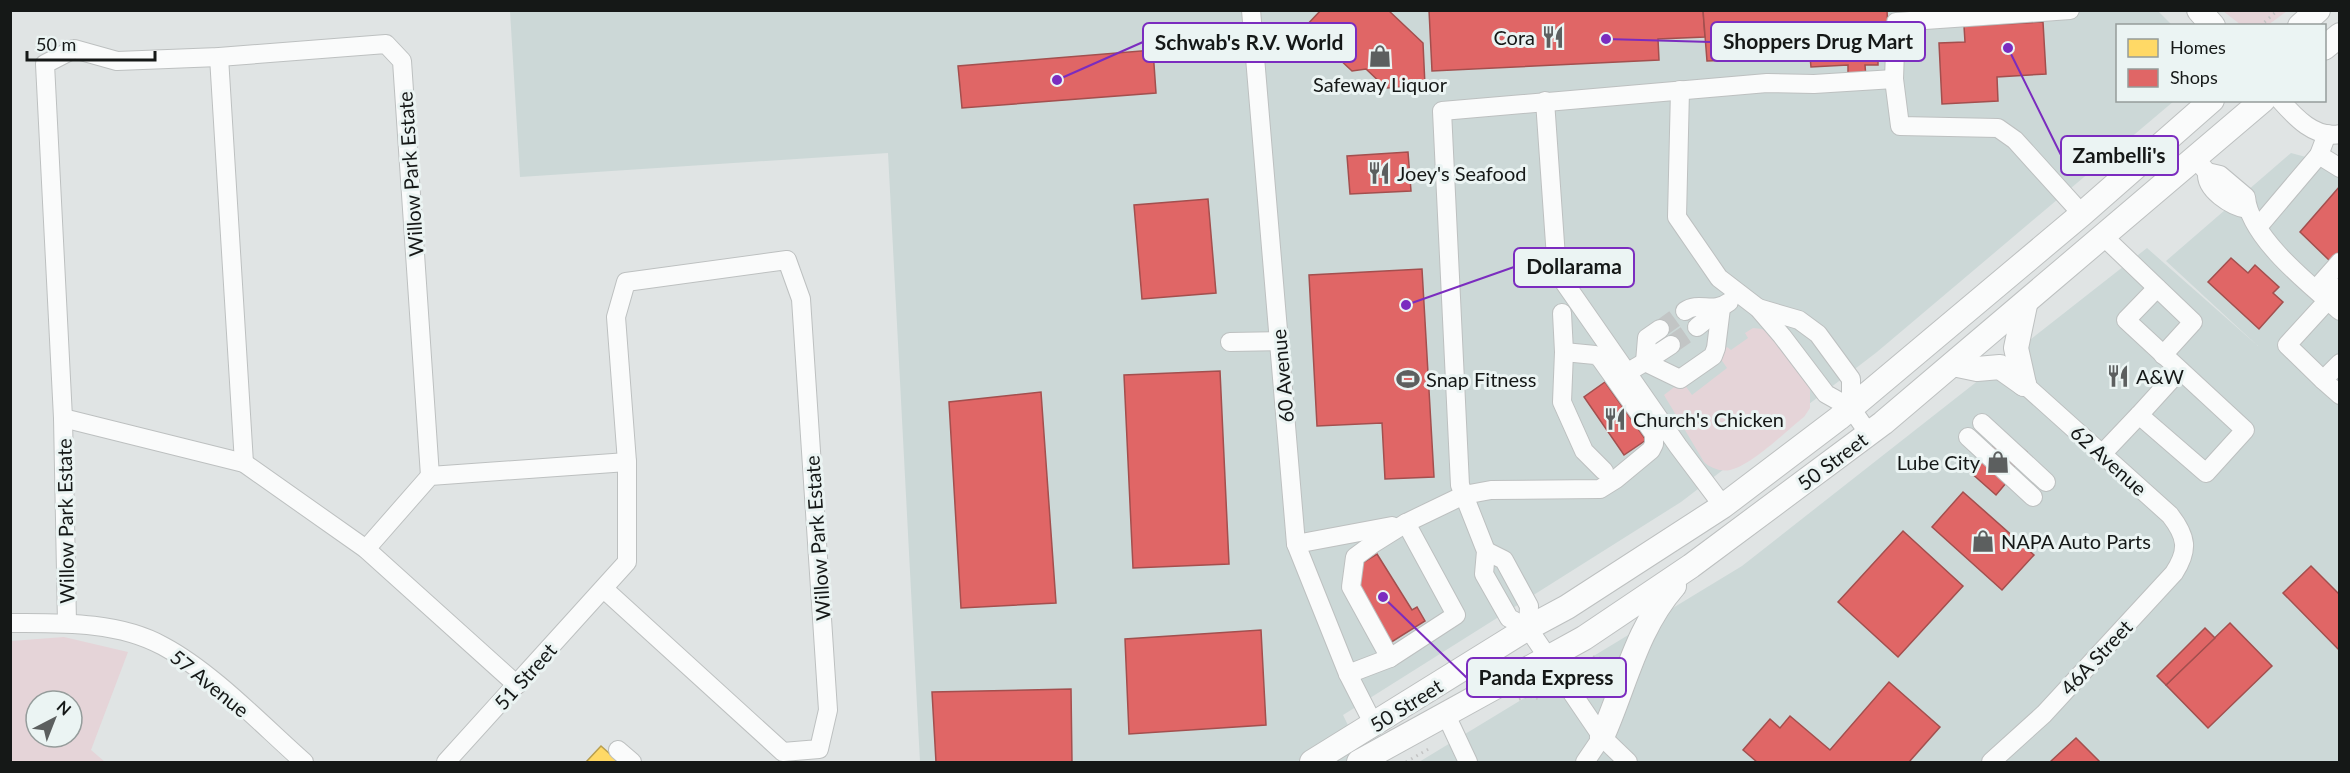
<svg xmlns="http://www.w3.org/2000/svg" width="2350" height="773" font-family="Lato,sans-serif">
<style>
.built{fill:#ccd8d7}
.green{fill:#e5d4d8;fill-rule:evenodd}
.homes{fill:#ffd966;stroke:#b99f4e;stroke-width:1.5}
.shops{fill:#e06666;stroke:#a34f4e;stroke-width:1.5}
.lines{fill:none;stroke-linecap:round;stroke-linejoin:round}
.minor-tunnel{stroke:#c2c5c5;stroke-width:18;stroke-dasharray:18 9;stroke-linecap:butt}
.minor-casing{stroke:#bdc0c0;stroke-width:20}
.major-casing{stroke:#bdc0c0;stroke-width:26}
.path{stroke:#c3c4c4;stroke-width:3;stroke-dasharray:1.5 4.5;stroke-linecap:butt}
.minor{stroke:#fafbfb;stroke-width:18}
.major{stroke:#fafbfb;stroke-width:24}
.labels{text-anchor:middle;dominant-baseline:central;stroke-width:6;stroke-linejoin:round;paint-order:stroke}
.poi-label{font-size:20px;fill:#151817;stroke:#ebf4f3;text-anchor:start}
.street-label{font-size:20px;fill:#151817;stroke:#ebf4f3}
.leader{fill:none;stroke:#7b2cbf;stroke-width:2}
.callout-dot{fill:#7b2cbf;stroke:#ebf4f3;stroke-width:2}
.callout{fill:#ebf4f3;stroke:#7b2cbf;stroke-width:2}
.callout-label{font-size:21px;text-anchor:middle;font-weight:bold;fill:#151817}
</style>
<rect width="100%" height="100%" fill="#e0e4e4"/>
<g class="built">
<polygon points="510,11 2158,11 2172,25 2118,26 2118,100 2174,101 1877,352 1681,502 1343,715 1366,762 920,762 888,153 520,177"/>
<polygon points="2291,153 2339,166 2339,762 1419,762 1742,566 2147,248 2258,346 2166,261"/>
</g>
<g class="green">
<polygon points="2223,11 2287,11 2268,25 2241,25"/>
<path d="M1753,328L1762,329L1777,339L1810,384V408L1804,417C1786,431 1751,466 1730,470C1721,472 1710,468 1704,462L1664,395L1682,381L1692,395L1727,368L1718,355L1727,347L1731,350L1748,338L1745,333Z"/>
<path d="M64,637L128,652L91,750L105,762H11V641ZM36,701H72V737H36Z"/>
</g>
<polygon class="homes" points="601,746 619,762 586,762"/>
<g class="shops">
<polygon points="1321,10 1388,10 1423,43 1425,86 1386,88 1366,69 1352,71 1305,27"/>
<polygon points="1429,10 1703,10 1705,37 1658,39 1659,60 1432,71"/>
<polygon points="1703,10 1887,10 1889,51 1878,51 1878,65 1865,65 1866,78 1848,78 1848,65 1811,67 1810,57 1707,61"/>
<polygon points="2043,22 2046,74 1997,77 1998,101 1942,104 1939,43 1965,42 1964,26"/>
<polygon points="1153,50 1156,93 962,108 958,66"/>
<polygon points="1408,152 1411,191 1350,194 1347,156"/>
<polygon points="2340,186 2340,251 2330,261 2300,232"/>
<polygon points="1208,199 1216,293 1142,299 1134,205"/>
<polygon points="2231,258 2248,273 2255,265 2279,287 2273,293 2283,302 2259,329 2208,282"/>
<polygon points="1422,269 1434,477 1385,479 1382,423 1317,426 1309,275"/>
<polygon points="1220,371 1229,564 1133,568 1124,375"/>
<polygon points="1605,382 1646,440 1624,455 1584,397"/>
<polygon points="1041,392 1056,603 961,608 949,402"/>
<polygon points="2004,433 2027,452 2004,478 2007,482 1996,495 1970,472"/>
<polygon points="1963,492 2034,555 2002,590 1932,527"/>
<polygon points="1903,531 1963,586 1898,657 1838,602"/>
<polygon points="1377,554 1412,610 1417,607 1425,621 1390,643 1355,586 1359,565"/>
<polygon points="2311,566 2340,595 2340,651 2283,593"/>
<polygon points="2230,623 2272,666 2208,728 2166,685"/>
<polygon points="2205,628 2215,638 2166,685 2157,676"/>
<polygon points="1261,630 1266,725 1129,734 1125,639"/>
<polygon points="1889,682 1940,727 1909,762 1757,762 1743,750 1770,719 1780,728 1790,716 1830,750"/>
<polygon points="1071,689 1072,762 936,762 932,692"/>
<polygon points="2076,738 2100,762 2050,762"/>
</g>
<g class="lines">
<g class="minor-tunnel">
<polyline points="1660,329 1685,311"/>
<polyline points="1671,345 1697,327"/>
</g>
<g class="minor-casing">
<g id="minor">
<polyline points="1251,10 1296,544 1348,674 1374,725"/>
<polyline points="2070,10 1896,22 1894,79 1900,126 1998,128 2015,140 2082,214"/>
<polyline points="219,57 244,463"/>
<polyline points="1680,90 1677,217 1719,278 1758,308 1782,336 1826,394 1851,408 1869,434"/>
<path d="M2280,100C2295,117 2315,139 2340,134"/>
<polyline points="1545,101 1557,272 1678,446 1723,506"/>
<polyline points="2319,155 2340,168"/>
<path d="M2194,157L2207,172L2220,175L2246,197C2249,237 2310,285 2340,311"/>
<path d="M2207,172C2205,190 2231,206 2247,209"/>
<polyline points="2258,227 2319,155 2327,134"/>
<polyline points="2103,236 2193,322 2163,355"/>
<polyline points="2340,287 2287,345 2323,380 2340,363"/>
<polyline points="2316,289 2340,262"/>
<polyline points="1758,308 1799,320 1818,334 1851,379 1851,408"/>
<path d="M1685,311C1699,301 1713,314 1729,302"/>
<polyline points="1562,313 1564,352 1562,402 1584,451 1604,471"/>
<polyline points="1697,327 1721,308"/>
<polyline points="1660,329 1647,338 1645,362 1671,345"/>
<polyline points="1230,342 1279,341"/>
<polyline points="1628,372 1645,362 1680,379 1713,356 1716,348 1721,308"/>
<polyline points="2323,380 2340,395"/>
<polyline points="2139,415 2179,371"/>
<polyline points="63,418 244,463 366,549 517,685"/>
<polyline points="1982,423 2046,482"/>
<polyline points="1968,437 2033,497"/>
<polyline points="2102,454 2139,415 2206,473 2245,430 2126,320 2157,288"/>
<polyline points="1296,544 1392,526"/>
<polyline points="366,549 430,476 627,462"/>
<polyline points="1486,551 1504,560 1529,606 1528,628"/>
<path d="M10,623C60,623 118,621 163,646C212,672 262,725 304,762"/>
<polyline points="67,623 63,418 45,64 74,49 117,61 219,57 386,44 402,61 430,476"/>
<polyline points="1390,658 1351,587 1355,557 1374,543 1406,523"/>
<polyline points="1348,674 1390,658 1456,615 1406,523 1464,495 1491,490 1600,489 1616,479 1651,450 1654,444 1654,434 1600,358 1595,355 1564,352"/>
<polyline points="1446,715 1468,762"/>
<polyline points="618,750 632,762"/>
<polyline points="446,762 627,562 627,462 616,317 626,282 787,260 801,299 828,710 819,749 783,752 604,589"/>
<polyline points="1585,762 1602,737"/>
<polyline points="1628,762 1602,737 1528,628 1509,618 1484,574 1486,551 1460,485 1442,111 1767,83 1814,84 1894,79"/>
<path d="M1991,762L2044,714L2174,573C2189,550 2187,537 2170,515L2024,384"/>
</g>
</g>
<g class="major-casing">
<g id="major">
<polyline points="2199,10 2213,26"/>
<polyline points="2300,26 2318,10"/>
<polyline points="2324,48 2340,35"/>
<polyline points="1953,364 1977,369 2000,367 2024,384"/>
<polyline points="2024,384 2016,348 2025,305"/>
<path d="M1602,737C1625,686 1636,629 1674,586"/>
<polyline points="1312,762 1528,628 1567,607 1723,506 1839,418 2082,214 2212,100"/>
<polyline points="1359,762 1584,638 1691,566 1883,423 2263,100"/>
</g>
</g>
<g class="path">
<polyline points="2260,26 2278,10"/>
<polyline points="1593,657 1612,660"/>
<polyline points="1519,699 1528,696 1540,699 1543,687"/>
<polyline points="1406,762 1432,747"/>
</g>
<use href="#minor" class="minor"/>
<use href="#major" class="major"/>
</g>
<defs>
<g id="restaurant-bare" transform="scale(1.8)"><path d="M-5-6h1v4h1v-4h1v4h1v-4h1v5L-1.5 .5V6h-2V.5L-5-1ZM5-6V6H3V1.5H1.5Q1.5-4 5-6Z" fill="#5c5f5f" stroke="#ebf4f3" stroke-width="2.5" paint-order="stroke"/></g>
<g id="shop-bare" transform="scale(1.8)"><path d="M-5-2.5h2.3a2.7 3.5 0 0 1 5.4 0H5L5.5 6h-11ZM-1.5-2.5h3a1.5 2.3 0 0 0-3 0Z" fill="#5c5f5f" stroke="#ebf4f3" stroke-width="2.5" paint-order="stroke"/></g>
<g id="stadium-bare" transform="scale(1.8)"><path d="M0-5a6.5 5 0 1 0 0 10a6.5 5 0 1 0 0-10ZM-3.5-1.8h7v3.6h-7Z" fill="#5c5f5f" stroke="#ebf4f3" stroke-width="2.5" paint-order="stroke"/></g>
</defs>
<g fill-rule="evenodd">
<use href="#restaurant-bare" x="1553" y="37"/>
<use href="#shop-bare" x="1380" y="56"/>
<use href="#restaurant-bare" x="1379" y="173"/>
<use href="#restaurant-bare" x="2118" y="376"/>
<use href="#stadium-bare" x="1408" y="379"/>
<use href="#restaurant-bare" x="1615" y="419"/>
<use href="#shop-bare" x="1998" y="462"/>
<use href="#shop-bare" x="1983" y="541"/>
</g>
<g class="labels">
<g class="poi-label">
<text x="1535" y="37" text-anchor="end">Cora</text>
<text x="1380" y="84" text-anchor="middle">Safeway Liquor</text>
<text x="1397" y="173">Joey's Seafood</text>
<text x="2136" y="376">A&amp;W</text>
<text x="1426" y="379">Snap Fitness</text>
<text x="1633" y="419">Church's Chicken</text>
<text x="1980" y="462" text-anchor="end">Lube City</text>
<text x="2001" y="541">NAPA Auto Parts</text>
</g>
<g class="street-label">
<text transform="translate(410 174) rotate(-94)">Willow Park Estate</text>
<text transform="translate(1282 376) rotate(-95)">60 Avenue</text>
<text transform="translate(2109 460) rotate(42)">62 Avenue</text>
<text transform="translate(1832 461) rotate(-37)">50 Street</text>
<text transform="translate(65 521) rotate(-91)">Willow Park Estate</text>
<text transform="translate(817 538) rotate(-94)">Willow Park Estate</text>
<text transform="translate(2096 657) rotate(-47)">46A Street</text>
<text transform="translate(525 676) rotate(-48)">51 Street</text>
<text transform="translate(210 683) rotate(39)">57 Avenue</text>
<text transform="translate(1406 705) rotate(-32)">50 Street</text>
</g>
</g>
<path class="leader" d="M1606 39L1711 42M1057 80L1143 42M2008 48L2061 155M1406 305L1514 267M1383 597L1467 678"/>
<g class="callout-dot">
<circle cx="1606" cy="39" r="6"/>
<circle cx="1057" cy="80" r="6"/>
<circle cx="2008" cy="48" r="6"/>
<circle cx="1406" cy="305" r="6"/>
<circle cx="1383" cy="597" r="6"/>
</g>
<g class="callout">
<rect x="1711" y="22" width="214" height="39" rx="6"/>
<rect x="1143" y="23" width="213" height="39" rx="6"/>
<rect x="2061" y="136" width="117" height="39" rx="6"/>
<rect x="1514" y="248" width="120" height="39" rx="6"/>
<rect x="1467" y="658" width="159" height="39" rx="6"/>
</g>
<g class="callout-label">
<text x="1818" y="49">Shoppers Drug Mart</text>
<text x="1249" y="50">Schwab's R.V. World</text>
<text x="2119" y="163">Zambelli's</text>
<text x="1574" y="274">Dollarama</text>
<text x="1546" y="685">Panda Express</text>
</g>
<rect width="2350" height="773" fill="none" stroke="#151817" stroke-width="24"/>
<rect x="2116" y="24" width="210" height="78" fill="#ebf4f3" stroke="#959c9b" stroke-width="1.5"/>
<rect x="2128" y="39" width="30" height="18" fill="#ffd966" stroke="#959c9b" stroke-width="1.5"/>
<text x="2170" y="54" font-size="18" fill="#151817">Homes</text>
<rect x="2128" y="69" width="30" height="18" fill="#e06666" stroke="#959c9b" stroke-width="1.5"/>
<text x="2170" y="84" font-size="18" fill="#151817">Shops</text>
<g transform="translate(54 719) rotate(42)"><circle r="28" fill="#ebf4f3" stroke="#959c9b" stroke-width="1.5"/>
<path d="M0-4.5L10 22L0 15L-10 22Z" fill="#5c5f5f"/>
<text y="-9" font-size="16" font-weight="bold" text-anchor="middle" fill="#151817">N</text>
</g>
<path d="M27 51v9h128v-9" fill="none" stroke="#151817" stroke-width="3"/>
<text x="36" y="51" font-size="18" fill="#151817" stroke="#ebf4f3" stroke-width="4.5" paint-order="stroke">50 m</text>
</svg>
